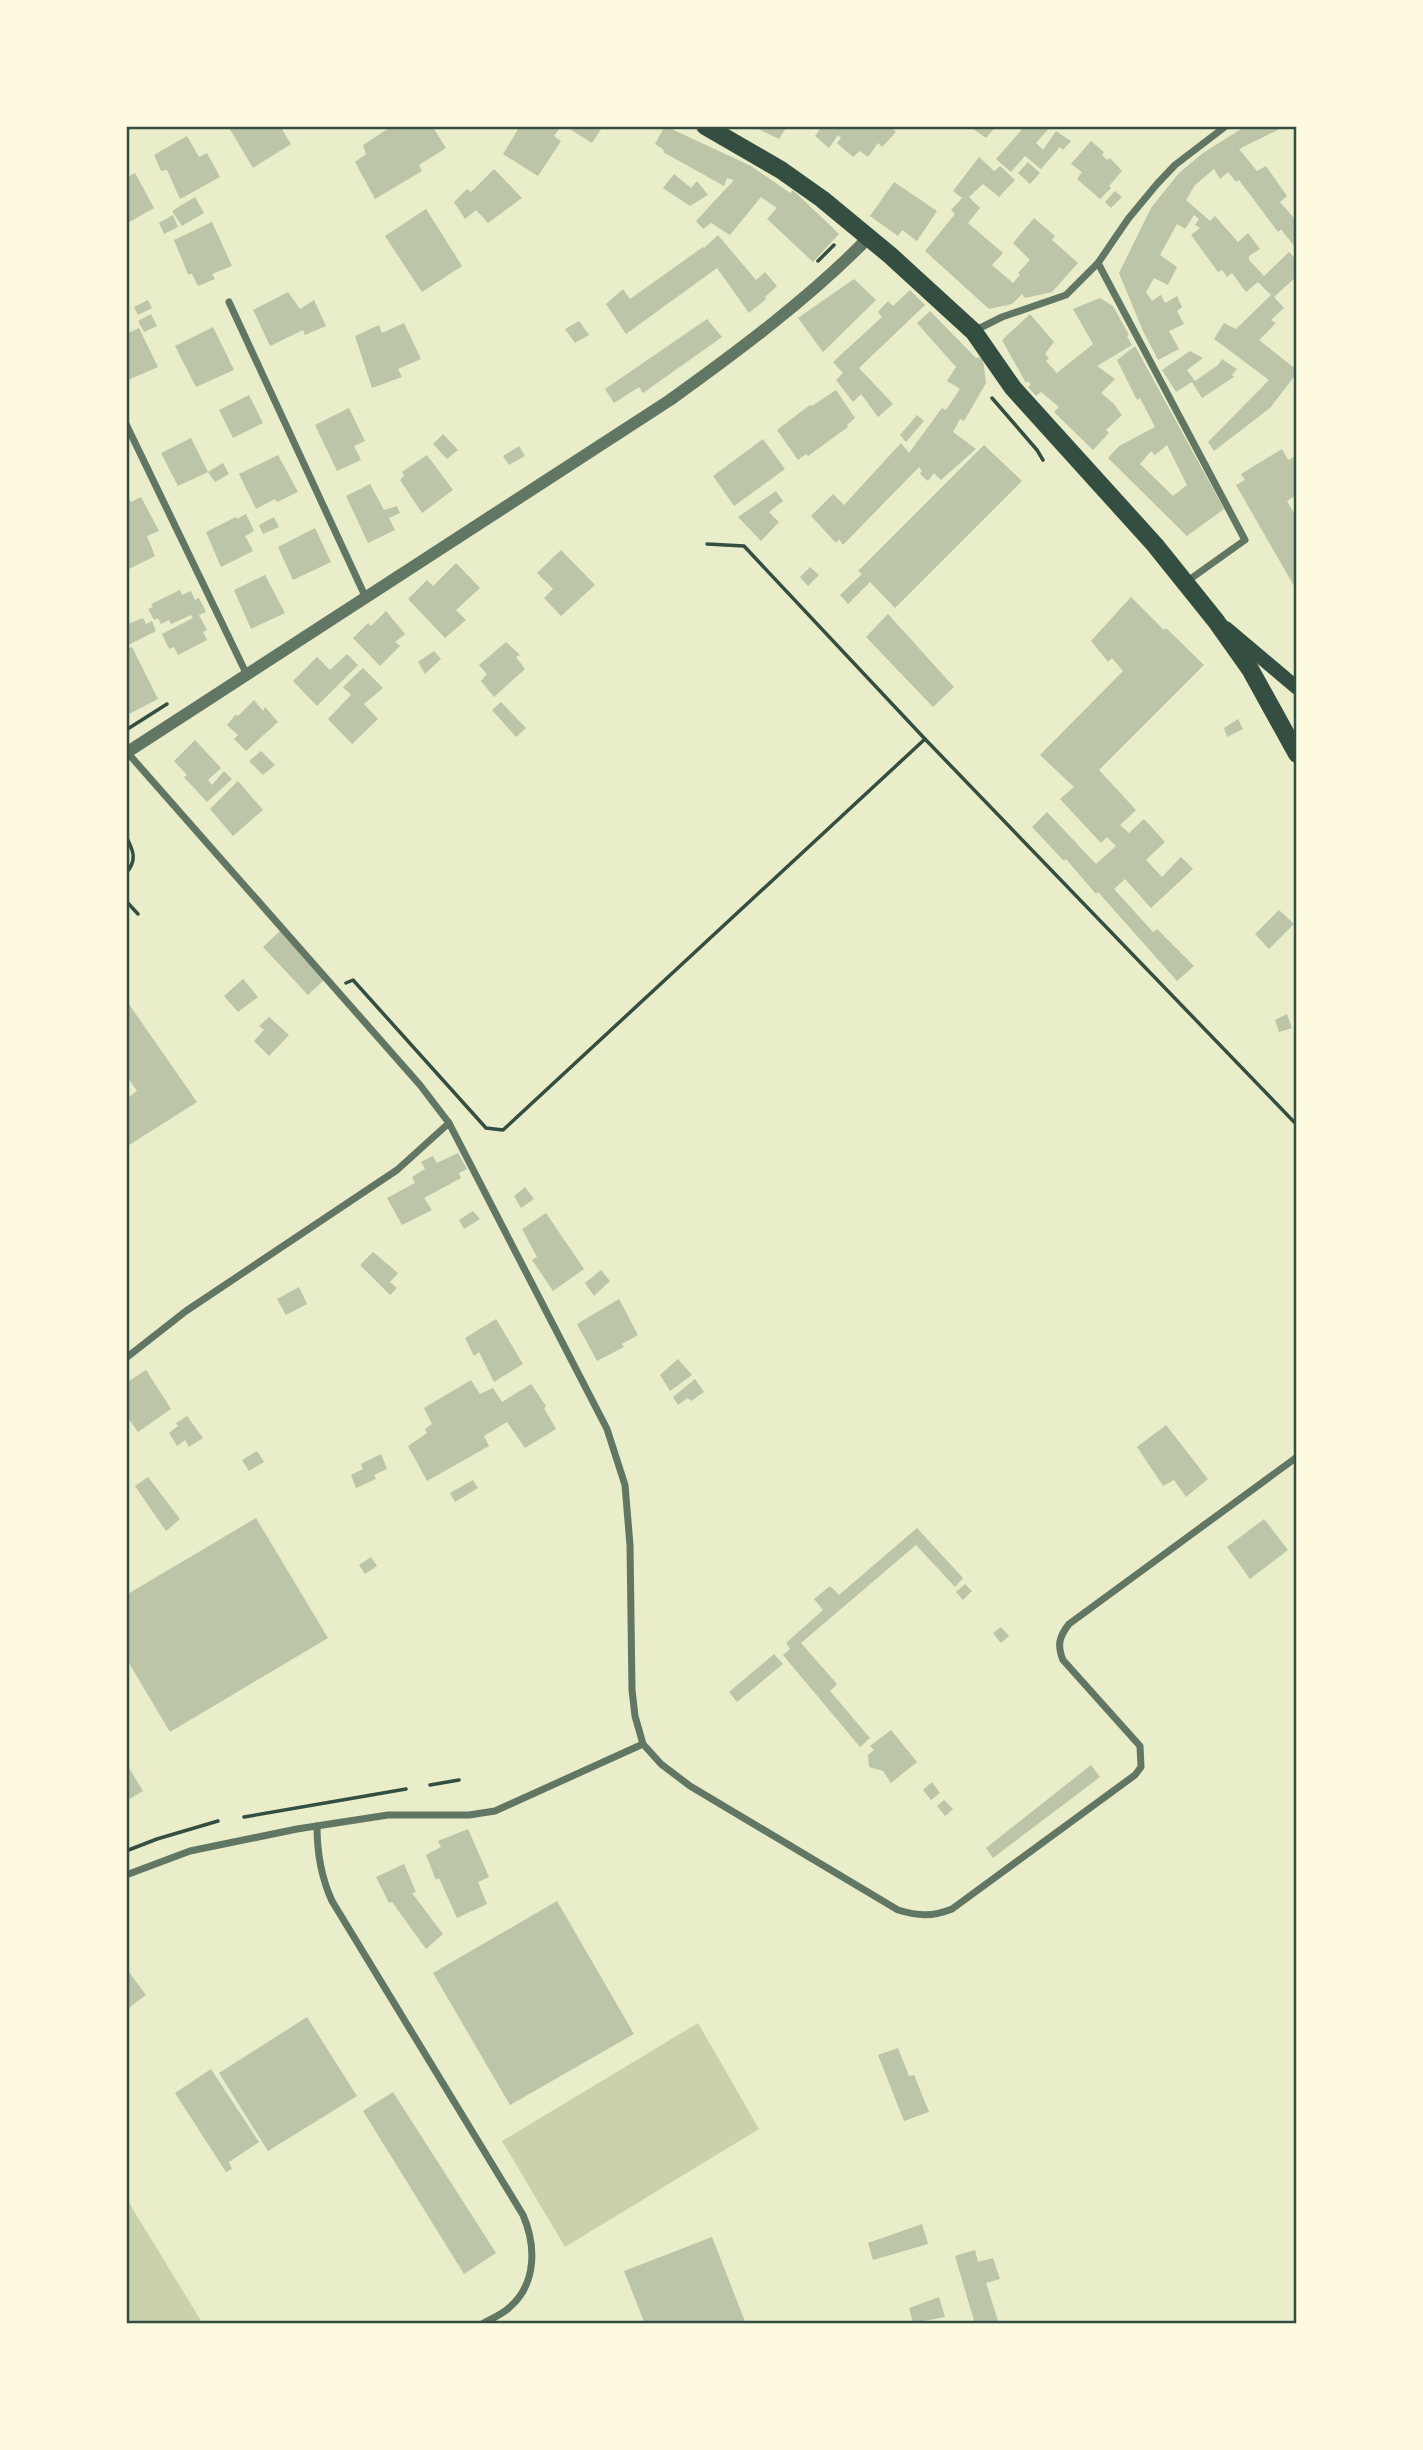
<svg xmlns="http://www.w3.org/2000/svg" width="1423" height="2450" font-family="'Archivo Narrow',sans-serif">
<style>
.green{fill:#cad2ad}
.building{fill:#bcc5a7;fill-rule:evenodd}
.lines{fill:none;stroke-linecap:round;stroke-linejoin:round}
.path{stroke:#344e41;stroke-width:3.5}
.minor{stroke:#617663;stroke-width:7}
.tertiary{stroke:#617663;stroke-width:12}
.secondary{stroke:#344e41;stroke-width:14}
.primary{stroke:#344e41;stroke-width:18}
.neatline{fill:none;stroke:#344e41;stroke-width:2.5}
</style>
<rect width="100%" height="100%" fill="#e9edc9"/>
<g class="green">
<polygon points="698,2023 759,2129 565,2247 502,2141"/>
<polygon points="126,2198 203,2324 126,2324"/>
</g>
<g class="building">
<polygon points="228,126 280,126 291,144 253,168"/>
<polygon points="392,126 432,126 446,148 419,165 422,171 375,199 355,162 366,154 363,145"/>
<polygon points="520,126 527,129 529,126 561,126 554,136 561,141 538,176 503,154"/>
<polygon points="565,126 603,126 592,143"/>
<polygon points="665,126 751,166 790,193 793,190 839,234 813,262 767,219 777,208 761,197 730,235 711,223 703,229 696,221 734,180 727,178 724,186 663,152 664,150 655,144"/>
<polygon points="752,126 787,126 779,139"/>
<polygon points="822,126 889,126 896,132 882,147 878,143 868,157 860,151 853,157 837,143 841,138 838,135 829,148 815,136"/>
<polygon points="969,126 996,126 986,138"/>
<polygon points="1025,126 1051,126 1036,143 1043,150 1056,131 1071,141 1063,150 1060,147 1041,169 1025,156 1011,172 996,159"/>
<polygon points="1246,126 1286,126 1239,149 1257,171 1266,166 1287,196 1280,202 1294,218 1297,216 1297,250 1281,229 1278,232 1239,180 1236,182 1228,172 1220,179 1214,169 1195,185 1186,200 1210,221 1215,216 1238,242 1248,233 1260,249 1249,256 1249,260 1264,276 1289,252 1297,261 1297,276 1274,297 1284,308 1271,320 1276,323 1259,340 1297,370 1297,373 1270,408 1214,451 1208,442 1269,380 1214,339 1224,323 1236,329 1271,295 1258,282 1246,292 1232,273 1227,277 1222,270 1218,272 1191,235 1200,228 1195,225 1199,219 1194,215 1185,229 1177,224 1160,255 1177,267 1168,285 1154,278 1146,292 1152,301 1161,295 1165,303 1177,296 1182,307 1177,311 1184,324 1169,331 1179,349 1158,360 1143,331 1119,273 1151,208 1179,173 1203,153"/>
<polygon points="187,136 199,157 207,153 220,177 180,199 167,170 161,171 154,155"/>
<polygon points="1091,141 1104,152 1102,155 1107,160 1110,158 1122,171 1109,186 1111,188 1100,199 1077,179 1082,172 1071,164"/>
<polygon points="979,157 994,171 1000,166 1015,180 999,197 983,184 969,197 980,208 968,223 1003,253 992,265 1013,283 1020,275 1018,273 1030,260 1013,243 1034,218 1055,236 1052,240 1078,263 1052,292 1025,298 1022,294 1012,304 989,309 925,251 955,214 951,210 962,198 953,191"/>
<polygon points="1028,162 1040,173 1030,184 1018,173"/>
<polygon points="494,169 522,198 488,223 476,210 465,219 454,202 467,189 471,192"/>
<polygon points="135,173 154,208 126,224 126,178"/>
<polygon points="674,174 691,188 697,181 708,195 690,206 663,188"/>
<polygon points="894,182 937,211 917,241 902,230 898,236 870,216"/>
<polygon points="1115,191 1122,197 1111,208 1105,202"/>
<polygon points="195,197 204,213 182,226 172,211"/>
<polygon points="426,209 462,266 422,292 385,236"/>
<polygon points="173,215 178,227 164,234 159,223"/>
<polygon points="212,222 232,266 212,274 215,279 198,286 192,274 188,274 174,240"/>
<polygon points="718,235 756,280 765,272 777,286 765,297 766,299 749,313 717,268 626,334 606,304 623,289 630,299 703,247 704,248"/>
<polygon points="854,279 876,300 823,352 798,318"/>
<polygon points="910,290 925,305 859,368 893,404 878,417 861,394 853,402 836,380 843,373 833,362 882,317 878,312 888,301 893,306"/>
<polygon points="288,292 300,309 314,300 326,326 305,335 303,330 270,346 253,310"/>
<polygon points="1100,298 1113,306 1129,335 1127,336 1132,345 1097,366 1115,379 1101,393 1113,403 1122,415 1106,430 1109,433 1093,450 1054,412 1059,407 1041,392 1036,396 1028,387 1031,384 1027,381 1026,383 1002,340 1030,314 1054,342 1045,354 1049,358 1046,361 1057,373 1093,344 1073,309"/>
<polygon points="148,300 152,308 138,315 134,307"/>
<polygon points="930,311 976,358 979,357 983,360 986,383 964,421 960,419 953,432 976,449 941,480 934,473 928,481 920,474 922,471 919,467 843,545 839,539 836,543 811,516 833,494 844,505 901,443 909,453 942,408 946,410 960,389 947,381 956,367 917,323"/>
<polygon points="151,314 157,326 144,332 138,321"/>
<polygon points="707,319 722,337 643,393 639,387 614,403 605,389"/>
<polygon points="579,321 589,335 575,343 565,329"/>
<polygon points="404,323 421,359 398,369 402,377 372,388 355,336 379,325 382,333"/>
<polygon points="213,327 234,370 196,387 175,346"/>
<polygon points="139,328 158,367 126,381 126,334"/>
<path d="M1135,346L1224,509L1187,536L1108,458L1119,446L1155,427L1140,398L1137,400L1117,360ZM1167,445L1187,485L1173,496L1140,464L1151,451L1155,455Z"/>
<polygon points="1190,351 1203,358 1187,370 1195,381 1218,365 1222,359 1237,369 1232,375 1234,377 1202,398 1192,382 1176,392 1162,370"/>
<polygon points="836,390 855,418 847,425 848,427 808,456 806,454 798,460 777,430 810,405 812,406"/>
<polygon points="249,395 263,423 233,438 219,410"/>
<polygon points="349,408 365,441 354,446 361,460 337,471 315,425"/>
<polygon points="917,415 924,421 906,442 900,435"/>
<polygon points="443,434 458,450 447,459 433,444"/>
<polygon points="191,438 208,472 223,463 229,474 215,482 208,472 178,486 161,453"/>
<polygon points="763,439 785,469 734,506 713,476"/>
<polygon points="984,445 1022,481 895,608 870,582 848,604 840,595 862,574 858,571"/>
<polygon points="519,446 525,456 509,465 503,456"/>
<polygon points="1282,449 1288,460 1297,455 1297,495 1287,501 1297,518 1297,584 1294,586 1236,485 1245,480 1241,474"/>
<polygon points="278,455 298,492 277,502 275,499 256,509 239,474"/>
<polygon points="427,455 453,490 422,513 400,480 404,476 402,472"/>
<polygon points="370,484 384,510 397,506 400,513 389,518 395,530 368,543 346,496"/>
<polygon points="776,491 783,501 769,512 779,522 761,541 738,517"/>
<polygon points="126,492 131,502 141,497 159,531 147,536 155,556 127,570"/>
<polygon points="246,514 254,531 245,536 253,551 221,567 206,532 236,517 237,519"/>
<polygon points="274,517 279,527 263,534 259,525"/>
<polygon points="315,528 331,562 293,580 278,547"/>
<polygon points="561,550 595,585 561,616 544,598 553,589 537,573"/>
<polygon points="456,563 480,588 456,610 466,620 445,638 408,599 427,580 433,586"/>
<polygon points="810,567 819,575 808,586 800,577"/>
<polygon points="265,575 285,613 251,629 234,590"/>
<polygon points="180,590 182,595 191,591 195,600 199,598 206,612 199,615 207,630 203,632 207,640 178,655 174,647 169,649 162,634 193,618 191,615 171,624 169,620 161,624 158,618 154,620 148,609 153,607 151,604"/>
<polygon points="1131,597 1164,630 1166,628 1204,665 1099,770 1136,810 1120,825 1129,833 1144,819 1165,842 1146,860 1162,877 1181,857 1193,869 1151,908 1125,879 1114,889 1153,932 1157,929 1194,966 1177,981 1098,892 1096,894 1066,859 1064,861 1032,827 1047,812 1096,864 1116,846 1107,837 1101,843 1060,799 1074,787 1040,755 1123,671 1112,658 1108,662 1091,641"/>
<polygon points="386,611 405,634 395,642 400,646 380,666 353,638 368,623 371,626"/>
<polygon points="888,614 954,687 933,707 866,637"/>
<polygon points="143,618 146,624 152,621 156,631 126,646 126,625"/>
<polygon points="506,642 520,655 516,657 525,669 494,697 481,681 487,674 479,665"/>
<polygon points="132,647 158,699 129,714 126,707 126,649"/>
<polygon points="434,651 441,659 425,674 418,662"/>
<polygon points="347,654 358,665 317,706 293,681 317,657 330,670"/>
<polygon points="363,668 383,688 364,704 378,719 352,744 328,719 351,695 343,687"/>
<polygon points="254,700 263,711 265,707 278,722 246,751 234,739 238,735 227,725 236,714 238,716"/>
<polygon points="501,702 526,728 516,737 492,710"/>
<polygon points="1238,719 1243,729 1227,737 1224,728"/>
<polygon points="195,740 221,768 208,780 212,785 224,771 232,779 207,802 184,777 187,775 174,761"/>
<polygon points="261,751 275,765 263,775 249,761"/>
<polygon points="238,781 263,810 233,836 210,809"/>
<polygon points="1279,910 1294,924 1269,949 1255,934"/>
<polygon points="280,931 324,980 308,995 263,947"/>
<polygon points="243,979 258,997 238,1012 224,996"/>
<polygon points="126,1000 197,1102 126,1147 126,1099 137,1091 126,1075"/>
<polygon points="1287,1014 1292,1028 1279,1032 1275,1020"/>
<polygon points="269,1017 289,1035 269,1056 254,1041 264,1030 259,1026"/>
<polygon points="458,1153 467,1169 459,1173 461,1178 424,1198 432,1210 402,1225 387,1198 415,1183 412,1177 425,1169 421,1162 433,1156 437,1163"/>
<polygon points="525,1187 534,1199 521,1208 514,1196"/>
<polygon points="473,1211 480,1219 464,1229 459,1220"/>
<polygon points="546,1213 584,1269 553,1291 532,1260 537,1257 522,1229"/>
<polygon points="373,1252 398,1273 390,1282 397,1288 390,1295 360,1265"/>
<polygon points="601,1270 610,1281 594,1296 585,1283"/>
<polygon points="299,1287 307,1304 286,1315 277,1299"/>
<polygon points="619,1299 638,1335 622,1344 624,1347 597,1361 577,1324"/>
<polygon points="496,1319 523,1364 494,1382 479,1352 474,1356 465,1338"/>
<polygon points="678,1359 692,1375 670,1391 660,1375"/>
<polygon points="146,1370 171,1409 138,1432 126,1415 126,1383"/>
<polygon points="695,1379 704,1392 691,1401 688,1398 678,1405 673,1397"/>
<polygon points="471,1380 480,1394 493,1388 502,1402 531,1384 546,1406 544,1408 556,1429 525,1448 507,1422 484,1436 489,1446 427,1481 408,1446 427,1433 425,1429 432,1424 424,1408"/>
<polygon points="187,1416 203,1438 189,1447 185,1440 177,1446 169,1433 178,1426 176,1423"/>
<polygon points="1166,1425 1208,1479 1186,1497 1174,1480 1163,1486 1137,1447"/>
<polygon points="257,1451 264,1462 249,1471 242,1460"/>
<polygon points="381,1454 387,1469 374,1475 376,1479 356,1488 351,1475 363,1469 361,1464"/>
<polygon points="148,1477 180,1519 166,1531 135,1486"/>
<polygon points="473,1480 478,1488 455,1502 450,1493"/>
<polygon points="256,1518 328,1638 170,1732 126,1658 126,1595"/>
<polygon points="1264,1519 1288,1550 1250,1579 1227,1547"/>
<polygon points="917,1528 963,1578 955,1587 916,1545 801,1643 837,1684 830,1691 870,1738 860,1747 783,1655 790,1649 786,1643 823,1610 814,1599 830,1586 839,1595"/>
<polygon points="371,1557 377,1566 365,1574 359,1565"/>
<polygon points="965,1584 972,1591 963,1600 956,1592"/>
<polygon points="1001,1627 1009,1636 1001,1643 993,1633"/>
<polygon points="774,1654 783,1664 737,1702 729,1692"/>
<polygon points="891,1730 917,1762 891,1783 883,1771 869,1767 868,1755 874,1750 870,1746"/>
<polygon points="126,1763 143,1791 126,1801"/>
<polygon points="1091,1765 1100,1777 993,1858 986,1848"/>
<polygon points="932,1782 940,1793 931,1800 923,1790"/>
<polygon points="944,1800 953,1809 945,1816 937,1806"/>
<polygon points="468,1829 489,1877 478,1882 487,1904 457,1918 439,1878 436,1880 426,1855 441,1847 438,1841"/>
<polygon points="404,1864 416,1892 412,1893 443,1934 426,1949 392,1902 389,1903 376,1877"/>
<polygon points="557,1901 634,2034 510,2105 433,1973"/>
<polygon points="126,1968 146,1995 126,2010"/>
<polygon points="307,2017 357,2096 268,2151 219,2073"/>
<polygon points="898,2048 909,2076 914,2075 929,2112 904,2121 878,2055"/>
<polygon points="211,2069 259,2142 229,2162 232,2169 226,2172 175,2093"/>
<polygon points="393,2092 496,2253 464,2274 363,2111"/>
<polygon points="922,2224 928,2244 873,2260 868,2243"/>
<polygon points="712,2237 746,2324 645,2324 624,2271"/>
<polygon points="975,2250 978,2262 993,2258 1000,2279 986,2283 999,2324 975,2324 955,2256"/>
<polygon points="939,2297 945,2317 913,2323 909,2308"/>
</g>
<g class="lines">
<g class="path">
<polyline points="818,261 834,245"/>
<polyline points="992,398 1037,450 1043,460"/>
<polyline points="707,544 744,546 925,739"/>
<polyline points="126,730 167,704"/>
<path d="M126,836C133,850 138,860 126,873"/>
<polyline points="126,901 138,914"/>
<polyline points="346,983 353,980 486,1128 503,1130 925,739 1297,1125"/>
<polyline points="430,1785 459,1780"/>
<polyline points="244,1817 406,1789"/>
<polyline points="126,1851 157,1839 218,1821"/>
</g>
<g class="minor">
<polyline points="126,129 127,126"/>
<polyline points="1098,263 1245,540 1186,582"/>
<polyline points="229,302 366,598"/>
<polyline points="976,330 1002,317 1066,295 1098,263 1128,219 1157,184 1175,165 1226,126"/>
<polyline points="126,424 247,675"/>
<path d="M126,751L420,1085L449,1123L607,1429L625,1485L630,1545L632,1690L635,1716L643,1744L661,1764L690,1786L898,1910C918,1916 932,1917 952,1909L1135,1775L1141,1767L1140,1746L1063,1660C1057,1645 1059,1637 1069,1624L1297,1457"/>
<polyline points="126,1358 186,1311 397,1170 449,1123"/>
<path d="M317,1826C317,1852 321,1877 332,1901L523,2215C536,2245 537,2283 510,2307C503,2314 491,2319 482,2324"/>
<polyline points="126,1875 190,1851 297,1829 388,1815 469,1815 495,1811 643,1744"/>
</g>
<path class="tertiary" d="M126,753L670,400C737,352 812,296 869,237"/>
<polyline class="secondary" points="1226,628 1297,688"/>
<polyline class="primary" points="705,126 781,170 822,199 891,256 974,332 1013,388 1155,545 1216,621 1250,669 1297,754"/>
</g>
<rect width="1423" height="2450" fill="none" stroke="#fefae0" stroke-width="256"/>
<rect x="128" y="128" width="1167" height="2194" class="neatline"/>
</svg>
